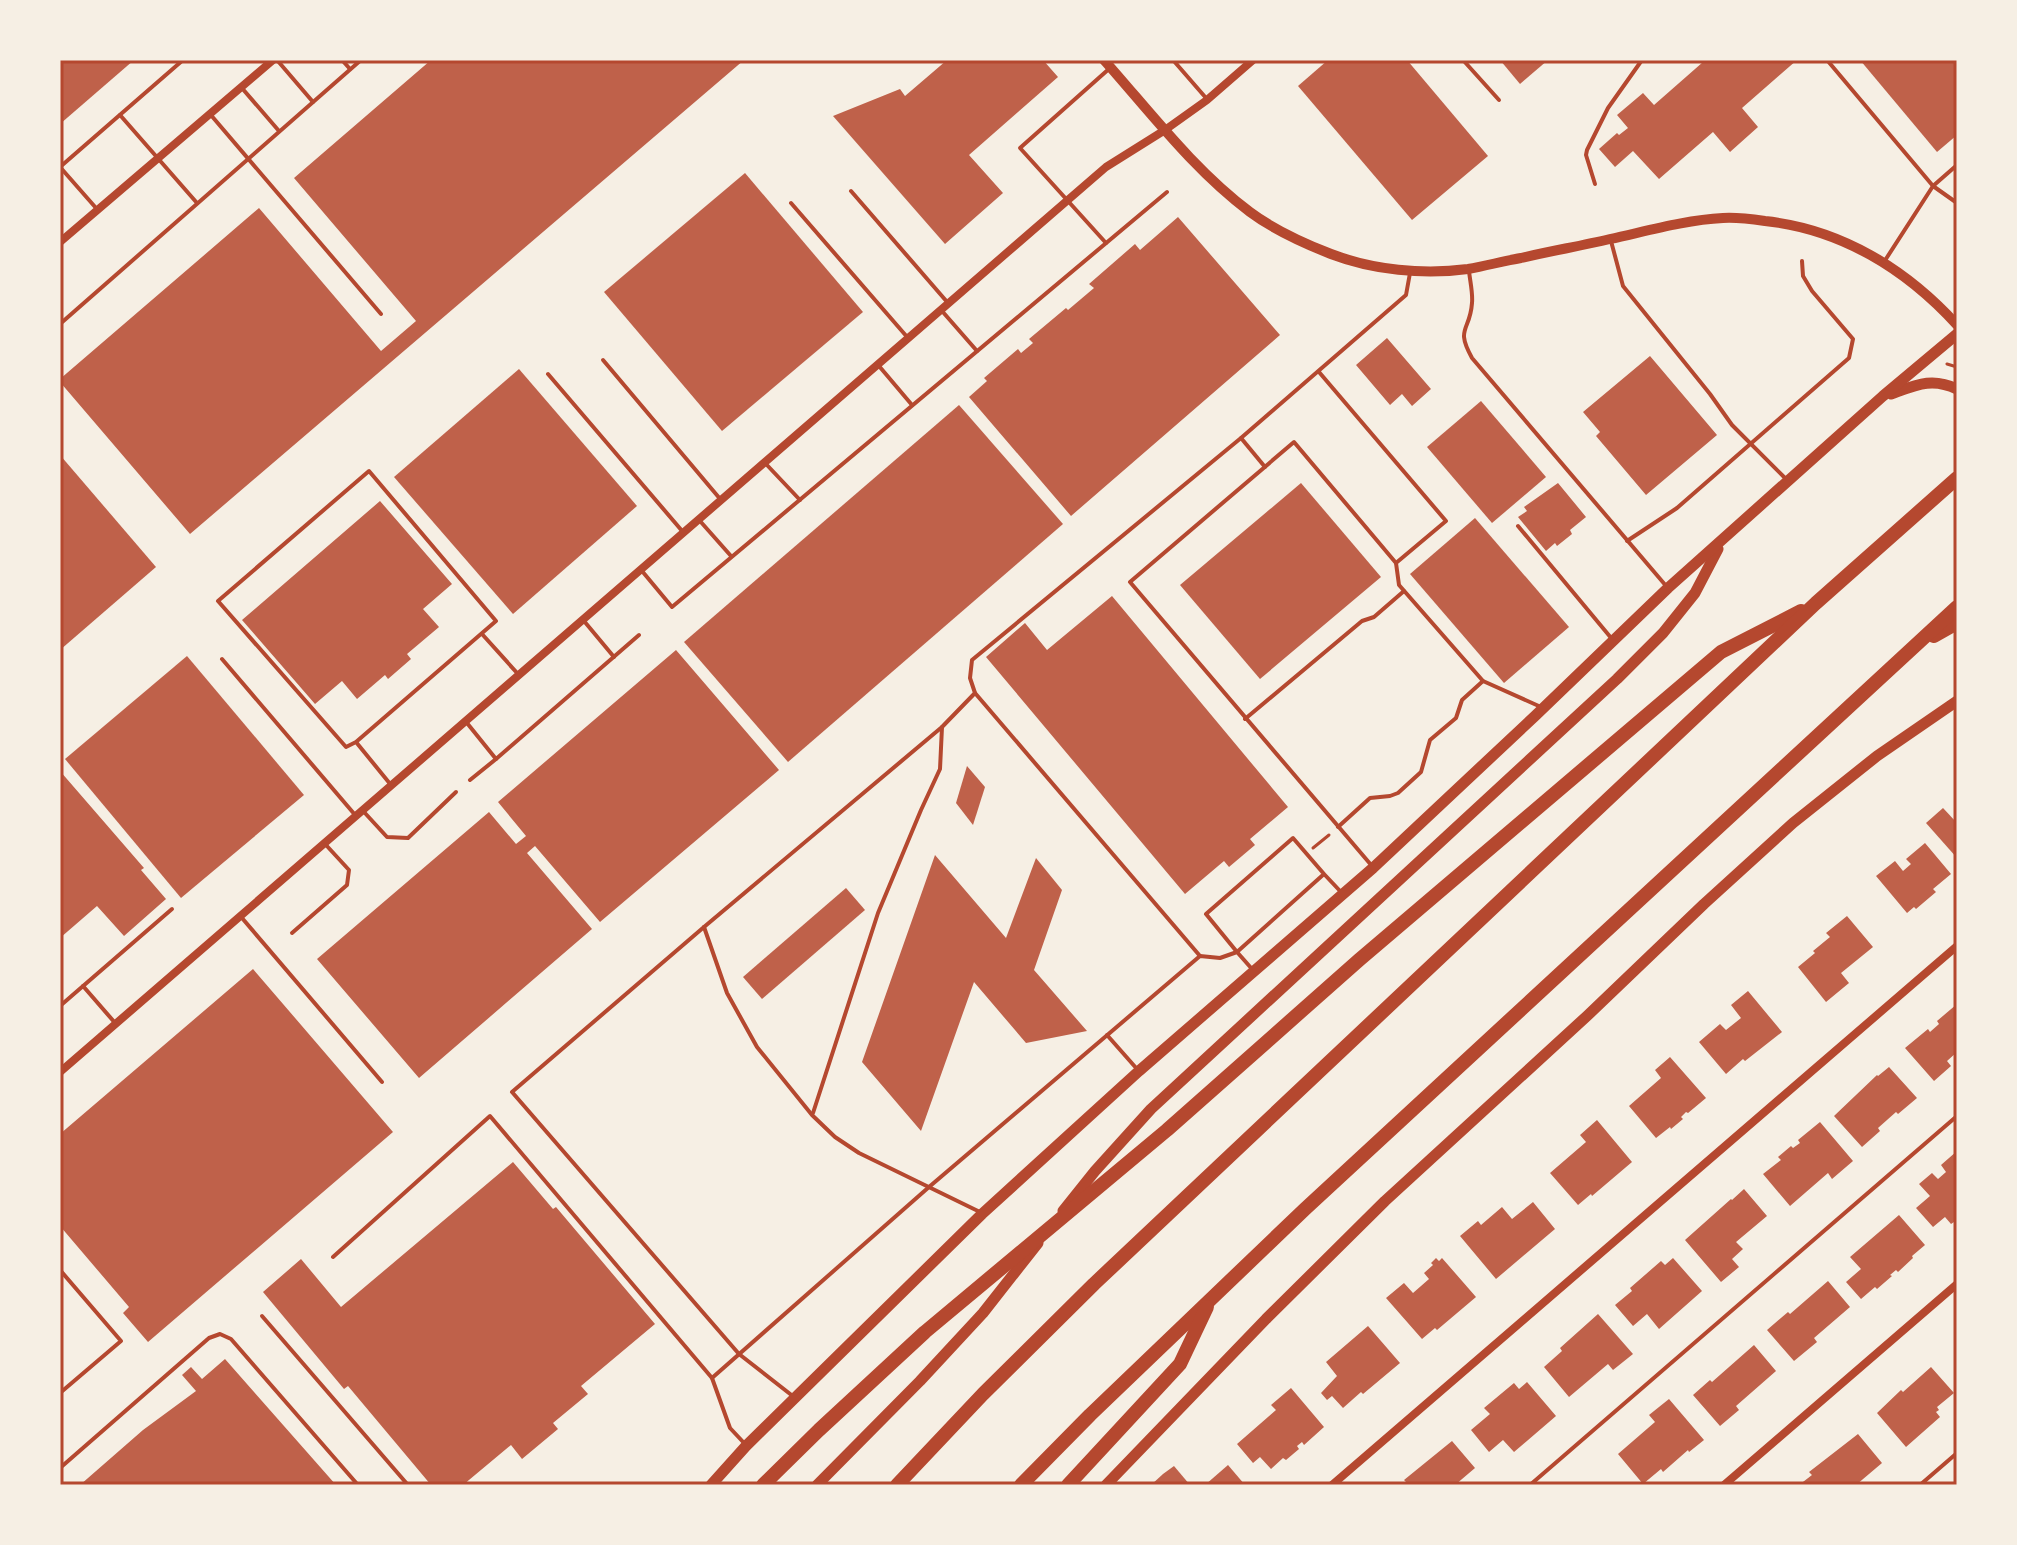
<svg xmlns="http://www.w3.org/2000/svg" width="2017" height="1545" font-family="'IBM Plex Sans',sans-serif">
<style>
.building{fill:#bf614a}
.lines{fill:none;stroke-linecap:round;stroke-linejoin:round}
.path{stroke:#b5482f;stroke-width:3}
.service{stroke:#b5482f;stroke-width:4}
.minor{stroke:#b5482f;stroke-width:8}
.tertiary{stroke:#b5482f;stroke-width:10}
.secondary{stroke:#b5482f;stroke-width:11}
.motorway{stroke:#b5482f;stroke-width:14}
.neatline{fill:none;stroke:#b5482f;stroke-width:3}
</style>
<rect width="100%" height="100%" fill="#f6efe4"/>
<g class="building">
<polygon points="60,60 134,60 60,124"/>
<polygon points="431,60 744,60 190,534 60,382 60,379 259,208 381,351 416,321 294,178"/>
<polygon points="947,60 1043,60 1058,77 969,155 1003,193 945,244 833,116 900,89 905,96"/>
<polygon points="1328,60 1407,60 1488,156 1412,220 1298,86"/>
<polygon points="1500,60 1548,60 1520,84"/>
<polygon points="1701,60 1797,60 1742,108 1758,127 1730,152 1713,132 1659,179 1633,151 1615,167 1599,149 1617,133 1619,135 1628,128 1617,115 1643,93 1654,105 1703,62"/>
<polygon points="1860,60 1957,60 1957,135 1937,152"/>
<polygon points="745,173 863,312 722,431 604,292"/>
<polygon points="1178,217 1280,335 1071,516 969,397 987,381 984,378 1018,349 1021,353 1033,343 1029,339 1066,308 1068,310 1094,288 1089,284 1135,244 1140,250"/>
<polygon points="1387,338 1431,389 1412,406 1402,394 1390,405 1356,365"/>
<polygon points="1650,356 1717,435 1646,495 1596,436 1600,432 1583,412"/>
<polygon points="519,369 637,506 513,614 394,477"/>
<polygon points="1481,401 1546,477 1492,523 1427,447"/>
<polygon points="959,405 1063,524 788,762 684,642"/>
<polygon points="60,455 156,567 60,650"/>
<polygon points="1301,483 1381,577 1260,679 1180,585"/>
<polygon points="1558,483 1586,517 1570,530 1572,534 1557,546 1555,543 1546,551 1518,517 1527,511 1524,507"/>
<polygon points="380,501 452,584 423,609 439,627 407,654 411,659 388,679 385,675 357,699 342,681 315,704 242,620"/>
<polygon points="1475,518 1569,627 1504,683 1410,574"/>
<polygon points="1112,596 1288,807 1250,839 1255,845 1229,867 1224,861 1185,894 986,657 1025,623 1047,650"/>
<polygon points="676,650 779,770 600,922 535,846 527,853 592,929 419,1078 317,959 489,812 516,844 526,836 498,802"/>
<polygon points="187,656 304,795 181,898 65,759"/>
<polygon points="967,766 985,787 973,825 956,803"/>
<polygon points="60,771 144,868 141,870 166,899 124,936 97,906 60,938"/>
<polygon points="1943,808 1957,823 1957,858 1926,823"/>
<polygon points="1925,843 1951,874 1933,889 1936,892 1916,909 1914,907 1907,913 1876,876 1895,861 1903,871 1911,864 1906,859"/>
<polygon points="935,855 1006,938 1036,858 1062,890 1034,970 1087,1031 1026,1043 974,982 921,1131 862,1062"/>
<polygon points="846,888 865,910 762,999 743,977"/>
<polygon points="1847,916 1873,947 1841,973 1849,983 1826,1002 1798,967 1815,953 1813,951 1830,937 1826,933"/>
<polygon points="253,969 393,1132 148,1342 123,1313 129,1307 60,1226 60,1134"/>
<polygon points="1748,991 1782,1032 1745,1061 1743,1059 1726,1074 1699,1042 1720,1024 1726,1030 1741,1018 1731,1005"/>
<polygon points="1957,1004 1957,1052 1947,1061 1951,1066 1934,1081 1905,1048 1928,1029 1930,1032 1939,1024 1937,1021"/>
<polygon points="1670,1057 1706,1098 1688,1113 1686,1112 1681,1117 1683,1119 1671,1129 1670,1127 1656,1138 1629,1106 1661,1078 1655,1070"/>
<polygon points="1889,1067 1917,1098 1898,1114 1896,1112 1878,1128 1880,1131 1862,1147 1834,1116 1877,1075 1878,1076"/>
<polygon points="1597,1120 1632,1162 1592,1196 1591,1194 1578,1205 1550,1173 1586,1142 1580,1135"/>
<polygon points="1820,1122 1853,1161 1832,1179 1828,1173 1790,1206 1763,1174 1781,1160 1778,1157 1791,1146 1793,1148 1800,1143 1798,1140"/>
<polygon points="1957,1151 1957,1220 1951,1224 1945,1217 1933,1227 1916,1208 1930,1196 1919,1184 1932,1173 1938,1179 1946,1172 1941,1165"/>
<polygon points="513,1162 553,1209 556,1207 655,1324 581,1386 588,1394 553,1423 558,1429 522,1459 511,1445 463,1485 431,1485 348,1386 344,1389 263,1292 301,1259 341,1307"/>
<polygon points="1744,1189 1767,1216 1736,1242 1743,1249 1732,1259 1739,1267 1721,1282 1685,1240 1731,1199 1732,1200"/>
<polygon points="1533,1202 1555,1229 1496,1279 1460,1236 1478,1221 1481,1225 1502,1207 1512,1219"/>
<polygon points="1899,1215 1925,1245 1912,1256 1913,1258 1898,1272 1896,1270 1890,1275 1892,1276 1877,1289 1875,1287 1861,1299 1846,1282 1861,1269 1850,1257"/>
<polygon points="1436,1258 1439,1261 1442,1258 1476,1297 1437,1330 1435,1328 1422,1339 1386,1298 1404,1283 1413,1293 1429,1279 1424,1273 1433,1265 1431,1263"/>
<polygon points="1673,1258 1702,1291 1659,1329 1647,1314 1633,1326 1615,1305 1632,1291 1630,1288 1661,1261 1665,1265"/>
<polygon points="1828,1281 1850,1307 1814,1338 1817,1342 1794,1361 1767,1330 1788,1312 1790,1314"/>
<polygon points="1598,1314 1633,1354 1613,1370 1608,1364 1569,1397 1544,1367 1562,1351 1560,1348"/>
<polygon points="1368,1326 1400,1363 1363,1394 1361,1392 1343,1408 1332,1396 1327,1400 1321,1393 1337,1376 1326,1362"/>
<polygon points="1754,1345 1776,1371 1736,1406 1739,1410 1720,1426 1693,1395 1710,1380 1712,1382"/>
<polygon points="225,1359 336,1485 80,1485 143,1430 196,1391 182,1375 191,1367 202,1379"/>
<polygon points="1931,1367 1954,1393 1937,1407 1939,1410 1936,1412 1940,1417 1906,1447 1877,1413 1901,1390 1903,1392"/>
<polygon points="1527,1382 1556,1416 1514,1452 1503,1440 1489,1452 1471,1430 1490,1414 1484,1408 1514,1383 1519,1389"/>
<polygon points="1291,1388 1324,1427 1304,1445 1302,1442 1297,1446 1299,1449 1286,1460 1283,1458 1271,1469 1260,1457 1253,1463 1237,1444 1276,1410 1271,1405"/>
<polygon points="1669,1399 1704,1440 1689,1452 1688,1450 1663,1472 1661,1469 1643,1484 1618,1454 1655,1422 1649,1415"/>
<polygon points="1858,1434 1882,1463 1856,1485 1799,1485 1812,1475 1809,1472"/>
<polygon points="1452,1441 1475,1468 1455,1485 1403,1485 1406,1482 1404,1480"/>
<polygon points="1228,1465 1245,1485 1205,1485"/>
<polygon points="1174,1466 1190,1485 1151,1485 1163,1474"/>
</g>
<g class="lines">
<g class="path">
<polyline points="1947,364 1957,367"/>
<polyline points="1313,848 1329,835"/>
</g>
<g class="service">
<polyline points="277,60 313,102"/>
<polyline points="342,60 350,69"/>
<polyline points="1173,60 1206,98"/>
<polyline points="1463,60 1499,100"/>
<polyline points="1827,60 1933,186 1957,203"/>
<polyline points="241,87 279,131"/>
<polyline points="210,114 381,314"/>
<polyline points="120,115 197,203"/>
<polyline points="1595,184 1586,155 1587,150 1608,108 1642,60"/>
<polyline points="851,191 948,303"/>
<polyline points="791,203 908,338"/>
<polyline points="96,208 60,167 183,60"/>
<polyline points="1611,241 1623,286 1710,394 1732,425 1786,479"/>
<polyline points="1106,243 1020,148 1110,68"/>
<polyline points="1884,262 1933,186 1957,165"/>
<path d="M1469,271C1470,281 1473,293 1472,303C1470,332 1455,327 1472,358L1667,587"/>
<polyline points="942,311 977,351"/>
<polyline points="60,324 361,60"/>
<polyline points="603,360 721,500"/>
<polyline points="879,366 912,405"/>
<polyline points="1319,372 1446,521 1396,563 1399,585 1483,681 1541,707"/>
<polyline points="548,374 683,532"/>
<polyline points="1241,438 1265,467"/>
<polyline points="766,464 800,500"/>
<polyline points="700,521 731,556"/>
<polyline points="1518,526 1612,639"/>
<polyline points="1627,541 1677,508 1849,358 1853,339 1812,291 1803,276 1802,261"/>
<polyline points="642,571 672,607 1167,192"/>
<polyline points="584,621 614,657"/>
<polyline points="482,634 518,674"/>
<polyline points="222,659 356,816"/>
<polyline points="975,693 1200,956"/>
<polyline points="1245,719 1362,621 1374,617 1404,591"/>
<polyline points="467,723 496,759 639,635"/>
<polyline points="356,742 496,621 369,471 218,601 346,747 356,742 391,785"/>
<polyline points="470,780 496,759"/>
<polyline points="364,812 387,837 408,838 456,792"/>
<polyline points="1338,827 1370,798 1390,796 1398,793 1421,772 1430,740 1456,718 1462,700 1483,681"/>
<polyline points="1372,866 1130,582 1294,442 1396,563"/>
<polyline points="1324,874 1293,838 1206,914 1237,952 1324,874 1341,892"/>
<polyline points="242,918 382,1082"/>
<polyline points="704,927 727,993 757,1047 812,1115 835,1137 859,1153 980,1212"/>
<polyline points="292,933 347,885 349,870 326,845"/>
<polyline points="83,986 116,1024"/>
<polyline points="60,1006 172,909"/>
<polyline points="1107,1035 1137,1069"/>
<polyline points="813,1113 878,913 921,810 940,769 942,727"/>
<polyline points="333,1257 490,1116 712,1378 730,1428 745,1444"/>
<polyline points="60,1270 121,1341 60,1393"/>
<polyline points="262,1316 408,1485"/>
<polyline points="712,1378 929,1187 1200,956 1220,958 1237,952 1252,969"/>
<polyline points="794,1397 739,1354 512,1092 704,927 942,727 975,693 970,678 972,660 1241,438 1406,295 1410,273"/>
<polyline points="60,1468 209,1338 220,1334 231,1339 358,1485"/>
<polyline points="1530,1485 1957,1116"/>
<polyline points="1920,1485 1957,1453"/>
</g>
<g class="minor">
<polyline points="60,242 273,60"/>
<polyline points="60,1072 1106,167 1165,130 1207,100 1253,60"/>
<polyline points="1332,1485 1957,946"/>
<polyline points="1724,1485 1957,1284"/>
</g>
<path class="tertiary" d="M1104,60C1151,113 1194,170 1250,212C1274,230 1303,243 1331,254C1373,270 1423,275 1468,269C1486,266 1503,261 1521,258C1551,251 1580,246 1610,239C1647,231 1685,220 1723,218C1737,217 1751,219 1765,221C1841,229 1906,269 1957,325"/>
<g class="secondary">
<path d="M1891,394C1916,385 1932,377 1957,389"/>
<polyline points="1063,1211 1095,1171 1151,1109 1617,679 1663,633 1695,593 1718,549"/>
<polyline points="711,1485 746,1446 982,1214 1139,1071 1373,868 1535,716 1668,588 1883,396 1957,334"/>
<polyline points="817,1485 920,1381 983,1313 1038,1243"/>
<polyline points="1106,1485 1266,1319 1385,1201 1587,1016 1704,904 1793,823 1877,756 1957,701"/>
</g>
<g class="motorway">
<polyline points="1934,636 1957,623"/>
<polyline points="763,1485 819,1430 925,1332 1167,1130 1359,960 1721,652 1801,611"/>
<polyline points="897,1485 983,1394 1094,1284 1816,603 1957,478"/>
<polyline points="1021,1485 1090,1415 1305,1209 1957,607"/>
<polyline points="1068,1485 1180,1364 1207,1307"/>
</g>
</g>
<rect width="2017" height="1545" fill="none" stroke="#f6efe4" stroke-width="124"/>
<rect x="62" y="62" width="1893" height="1421" class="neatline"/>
</svg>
